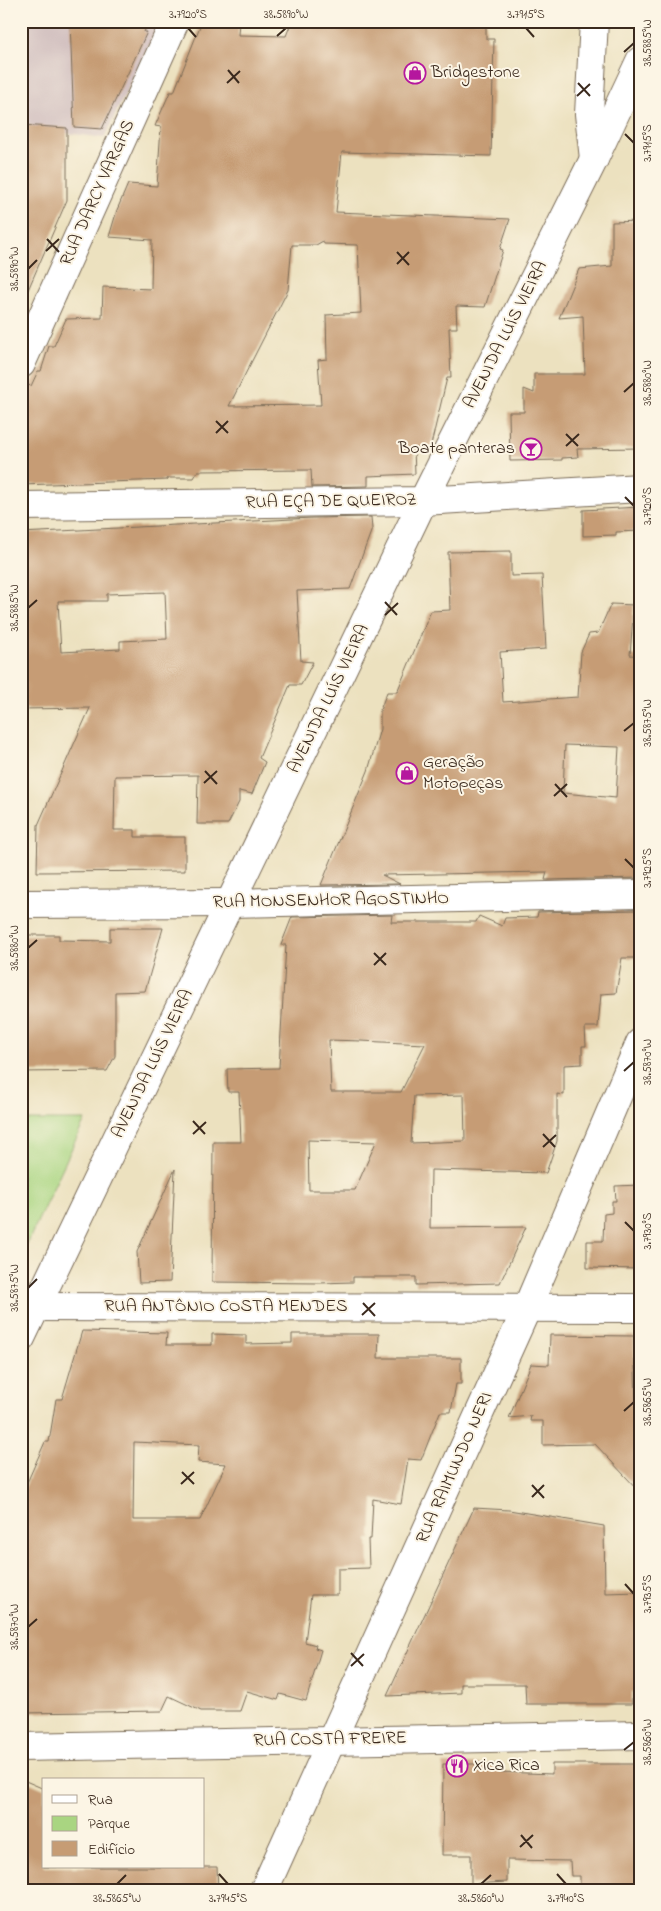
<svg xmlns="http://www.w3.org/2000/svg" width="661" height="1911" font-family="'Indie Flower',sans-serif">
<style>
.industrial{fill:#d1bfbf}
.green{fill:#a9d581;stroke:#728050}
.building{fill:#c69c74;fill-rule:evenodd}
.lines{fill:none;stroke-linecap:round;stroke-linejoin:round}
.minor-casing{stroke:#796a56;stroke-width:30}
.major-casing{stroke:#796a56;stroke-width:30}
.minor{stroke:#fff;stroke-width:28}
.major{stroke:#fff;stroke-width:28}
.ticks{fill:none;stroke:#3b2a1e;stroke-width:2}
.labels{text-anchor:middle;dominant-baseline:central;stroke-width:4;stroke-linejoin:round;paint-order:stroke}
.poi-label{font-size:18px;fill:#3b2a1e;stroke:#fcf5e5;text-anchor:start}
.street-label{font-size:18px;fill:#3b2a1e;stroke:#fcf5e5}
.neatline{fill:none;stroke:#3b2a1e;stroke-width:2}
.ticks-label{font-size:12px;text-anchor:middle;fill:#3b2a1e}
</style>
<rect width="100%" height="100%" fill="#fcf5e5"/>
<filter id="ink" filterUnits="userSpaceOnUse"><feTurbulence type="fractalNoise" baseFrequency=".02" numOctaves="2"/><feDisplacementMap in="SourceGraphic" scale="10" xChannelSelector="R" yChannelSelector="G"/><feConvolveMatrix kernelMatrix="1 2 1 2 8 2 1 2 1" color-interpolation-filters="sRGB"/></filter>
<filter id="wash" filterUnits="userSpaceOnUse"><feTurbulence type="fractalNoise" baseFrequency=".0096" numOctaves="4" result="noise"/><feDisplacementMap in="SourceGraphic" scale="20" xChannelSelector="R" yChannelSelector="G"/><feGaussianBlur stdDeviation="1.12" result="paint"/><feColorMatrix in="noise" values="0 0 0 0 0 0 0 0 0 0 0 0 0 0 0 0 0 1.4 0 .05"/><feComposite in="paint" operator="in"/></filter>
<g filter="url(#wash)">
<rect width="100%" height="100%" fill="#ece1bf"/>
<polygon class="industrial" points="21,21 161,21 104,138 21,127"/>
<polygon class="green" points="21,1120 85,1120 21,1257"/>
<g id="blocks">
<g class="building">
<polygon points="70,21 149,21 144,32 147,32 102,129 74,127"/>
<path d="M202,21H239L238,35L286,36L292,21H486V39H494L491,156L342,152L336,212L510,219L500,249L503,250L485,307L456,306L457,328H449L451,378H447L430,449L414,448L415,474L368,476V486L312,487L311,470L198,471L194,478H168L167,480L21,485V403L28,385L31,386L38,371H41L49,346H54L66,319L102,318L103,287L151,289L152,240L109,237L117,210L128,184L157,186L161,127L155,126L170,92H174ZM323,241L324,244L358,245L361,313L326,315L327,359L318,360L321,405L229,406L288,290L292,245H316Z"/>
<polygon points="21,125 67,128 67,200 21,306"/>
<polygon points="640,221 640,448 577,449 578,457 562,458 562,460 510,461 509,412 524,412 524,389 534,393 534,374 585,374 583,316 559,318 579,269 612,266 612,222"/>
<polygon points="640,507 640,531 616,532 616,535 583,536 583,510"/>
<path d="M371,517L372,529L350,589L297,591L301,661L313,662L301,685H290L259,758L265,762L252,794L239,791V802L228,824H197L198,775L115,776L114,830H135V837H185V871L37,872L38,825L90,708L21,709V533L312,518ZM165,592L167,639L120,641V649L61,652L58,601H107V594Z"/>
<path d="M511,551V576L542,575L546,649L500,652L503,702L578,697L581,652L589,634L598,633L611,604L634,605L630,655L640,656V878L545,880L547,872L382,875L400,884L321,885L368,771L380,729V710L387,692H397L431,611L450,610L448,552ZM565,745L619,747L616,798L563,793Z"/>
<path d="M640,910V958H622L616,993L601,994L598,1027H585L586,1046H582V1064L564,1065V1095L557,1094V1141L546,1173L431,1170L430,1228L526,1227L500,1283L416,1285V1277H353V1282L320,1283L212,1282L213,1142H241L239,1092H228L227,1069L279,1068L286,945H281L292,917L392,915L391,922H476L479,916L502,926L505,918L537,917L538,912ZM329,1040L361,1041L425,1044L401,1092H331ZM464,1095L465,1141L411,1143L414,1096ZM308,1140L376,1142L355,1190H309Z"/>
<polygon points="110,928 163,928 145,991 115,992 115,1056 107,1071 21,1072 21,935 59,935 59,940 110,941"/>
<polygon points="175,1169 170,1282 139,1283 137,1252"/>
<polygon points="640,1185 640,1269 587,1268 587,1241 603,1241 604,1214 612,1213 612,1201 616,1201 615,1186"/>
<path d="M82,1331L167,1333L166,1345H212V1334L246,1335V1344L292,1343V1334H379L378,1358H461V1384H456L451,1412H440L421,1460L408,1459L401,1504L373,1499L371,1539H368L369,1568L338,1569V1595H311L305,1642L316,1645L315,1648L321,1650L306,1701L280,1694L278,1700L247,1691L240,1711H201L169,1696L162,1711L21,1713L22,1494L45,1442H49L56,1399H62ZM134,1442L199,1445L198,1462L226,1464L200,1520H133Z"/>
<polygon points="550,1335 634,1336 636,1402 640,1402 640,1492 595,1444 543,1445 543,1421 530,1421 531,1416 509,1418 531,1364 549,1365"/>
<polygon points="474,1508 509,1510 604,1526 605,1593 640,1592 640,1692 632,1692 632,1704 526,1704 525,1684 461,1684 461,1693 387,1696"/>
<polygon points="443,1764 499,1764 499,1772 552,1774 552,1764 640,1764 640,1890 580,1890 580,1876 571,1876 570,1861 507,1860 507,1882 471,1884 471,1855 442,1855"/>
<polygon points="21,1779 44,1789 44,1867 217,1867 218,1890 21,1890"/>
</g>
</g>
</g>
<g filter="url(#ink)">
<use href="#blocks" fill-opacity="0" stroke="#796a56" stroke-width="1"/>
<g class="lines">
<g class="minor-casing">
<g id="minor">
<polyline points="594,21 589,114 594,159"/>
<polyline points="21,364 175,21"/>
<polyline points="21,506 423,501 640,488"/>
<polyline points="21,904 231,903 640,894"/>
<polyline points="21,1307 640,1308"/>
<polyline points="21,1747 640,1735"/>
</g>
</g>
<g class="major-casing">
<g id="major">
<polyline points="21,1338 423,501 594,159 640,61"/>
<polyline points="264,1890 527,1308 640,1043"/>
</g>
</g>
<use href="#minor" class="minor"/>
<use href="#major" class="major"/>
</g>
</g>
<path class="ticks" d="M188,28L196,37M526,28L534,37M277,36L286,28M624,52L634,43M228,70L239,83M227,83L240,71M578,83L590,96M577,96L590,84M625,134L634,143M47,239L59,252M46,251L59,239M397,252L409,265M397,264L409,252M28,269L37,260M624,392L634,383M216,421L228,433M216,433L228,421M566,434L578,446M566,446L579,434M625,497L634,506M385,602L397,615M28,608L37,600M385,615L398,603M624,731L634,723M205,771L217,784M204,783L217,771M555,784L567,797M554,796L567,784M625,859L634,868M28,948L37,940M374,953L386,965M374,965L386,953M624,1071L634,1062M193,1121L205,1134M193,1134L206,1122M543,1134L555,1147M543,1147L556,1135M625,1222L634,1231M28,1288L37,1279M363,1303L375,1316M362,1315L375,1303M624,1411L634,1402M182,1472L194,1484M181,1484L194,1472M532,1485L544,1498M532,1497L544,1485M625,1584L634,1594M28,1627L37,1619M351,1653L363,1666M351,1666L364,1654M624,1750L634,1742M521,1835L532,1848M520,1847L533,1835M219,1874L228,1884M557,1874L566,1884M117,1884L126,1875M481,1884L491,1875"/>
<defs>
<g id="shop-ring" transform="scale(1.125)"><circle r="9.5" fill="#fcf5e5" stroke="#b5179e" stroke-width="1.5"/><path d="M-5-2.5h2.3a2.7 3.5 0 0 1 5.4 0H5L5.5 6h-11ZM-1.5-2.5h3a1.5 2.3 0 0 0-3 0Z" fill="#b5179e"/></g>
<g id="bar-ring" transform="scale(1.125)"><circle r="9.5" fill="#fcf5e5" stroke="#b5179e" stroke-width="1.5"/><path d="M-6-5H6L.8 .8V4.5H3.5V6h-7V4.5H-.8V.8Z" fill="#b5179e"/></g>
<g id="restaurant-ring" transform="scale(1.125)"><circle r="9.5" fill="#fcf5e5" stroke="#b5179e" stroke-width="1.5"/><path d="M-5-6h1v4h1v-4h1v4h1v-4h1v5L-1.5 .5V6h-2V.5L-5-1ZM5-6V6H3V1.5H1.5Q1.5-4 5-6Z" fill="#b5179e"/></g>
</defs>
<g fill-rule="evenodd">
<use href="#shop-ring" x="415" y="73"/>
<use href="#bar-ring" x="531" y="449"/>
<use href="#shop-ring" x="407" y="773"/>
<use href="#restaurant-ring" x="457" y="1766"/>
</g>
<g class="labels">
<g class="poi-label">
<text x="431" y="73">Bridgestone</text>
<text x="515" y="449" text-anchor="end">Boate panteras</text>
<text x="423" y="763">Geração<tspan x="423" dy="21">Motopeças</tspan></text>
<text x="473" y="1766">Xica Rica</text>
</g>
<g class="street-label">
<text transform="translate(98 193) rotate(-66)">RUA DARCY VARGAS</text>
<text transform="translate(506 335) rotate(-63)">AVENIDA LUÍS VIEIRA</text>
<text transform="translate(331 502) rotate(-1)">RUA EÇA DE QUEIROZ</text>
<text transform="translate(329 699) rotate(-64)">AVENIDA LUÍS VIEIRA</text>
<text transform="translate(331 901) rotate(-1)">RUA MONSENHOR AGOSTINHO</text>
<text transform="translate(153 1064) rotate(-64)">AVENIDA LUÍS VIEIRA</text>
<text x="226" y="1307">RUA ANTÔNIO COSTA MENDES</text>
<text transform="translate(455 1468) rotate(-66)">RUA RAIMUNDO NERI</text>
<text transform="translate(330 1740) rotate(-1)">RUA COSTA FREIRE</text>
</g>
</g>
<rect width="661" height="1911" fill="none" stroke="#fcf5e5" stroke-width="55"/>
<rect x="42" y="1778" width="162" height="90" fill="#fcf5e5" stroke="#afa495"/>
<rect x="52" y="1795" width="25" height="8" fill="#ffffff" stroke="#afa495"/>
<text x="88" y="1804" font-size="15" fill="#3b2a1e">Rua</text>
<rect x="52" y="1816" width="25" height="15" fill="#a9d581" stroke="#afa495"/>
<text x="88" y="1828" font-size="15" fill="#3b2a1e">Parque</text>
<rect x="52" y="1841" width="25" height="15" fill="#c69c74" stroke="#afa495"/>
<text x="88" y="1854" font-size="15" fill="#3b2a1e">Edifício</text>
<rect x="28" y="28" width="606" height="1856" class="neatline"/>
<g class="ticks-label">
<text x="188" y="18">3.7920°S</text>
<text x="286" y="18">38.5890°W</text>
<text x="526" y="18">3.7915°S</text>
<text transform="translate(647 43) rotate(-90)" y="4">38.5885°W</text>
<text transform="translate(647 143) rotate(-90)" y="4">3.7915°S</text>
<text transform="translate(14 269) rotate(-90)" y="4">38.5890°W</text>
<text transform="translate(647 383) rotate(-90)" y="4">38.5880°W</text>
<text transform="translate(647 506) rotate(-90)" y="4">3.7920°S</text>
<text transform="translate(14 608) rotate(-90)" y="4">38.5885°W</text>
<text transform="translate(647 723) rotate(-90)" y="4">38.5875°W</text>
<text transform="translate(647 868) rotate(-90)" y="4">3.7925°S</text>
<text transform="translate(14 948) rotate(-90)" y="4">38.5880°W</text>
<text transform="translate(647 1062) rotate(-90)" y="4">38.5870°W</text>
<text transform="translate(647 1231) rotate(-90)" y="4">3.7930°S</text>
<text transform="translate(14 1288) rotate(-90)" y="4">38.5875°W</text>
<text transform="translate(647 1402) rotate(-90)" y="4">38.5865°W</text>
<text transform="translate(647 1594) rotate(-90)" y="4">3.7935°S</text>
<text transform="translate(14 1627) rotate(-90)" y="4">38.5870°W</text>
<text transform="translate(647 1742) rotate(-90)" y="4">38.5860°W</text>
<text x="117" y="1902">38.5865°W</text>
<text x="228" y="1902">3.7945°S</text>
<text x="481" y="1902">38.5860°W</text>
<text x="566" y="1902">3.7940°S</text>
</g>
</svg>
